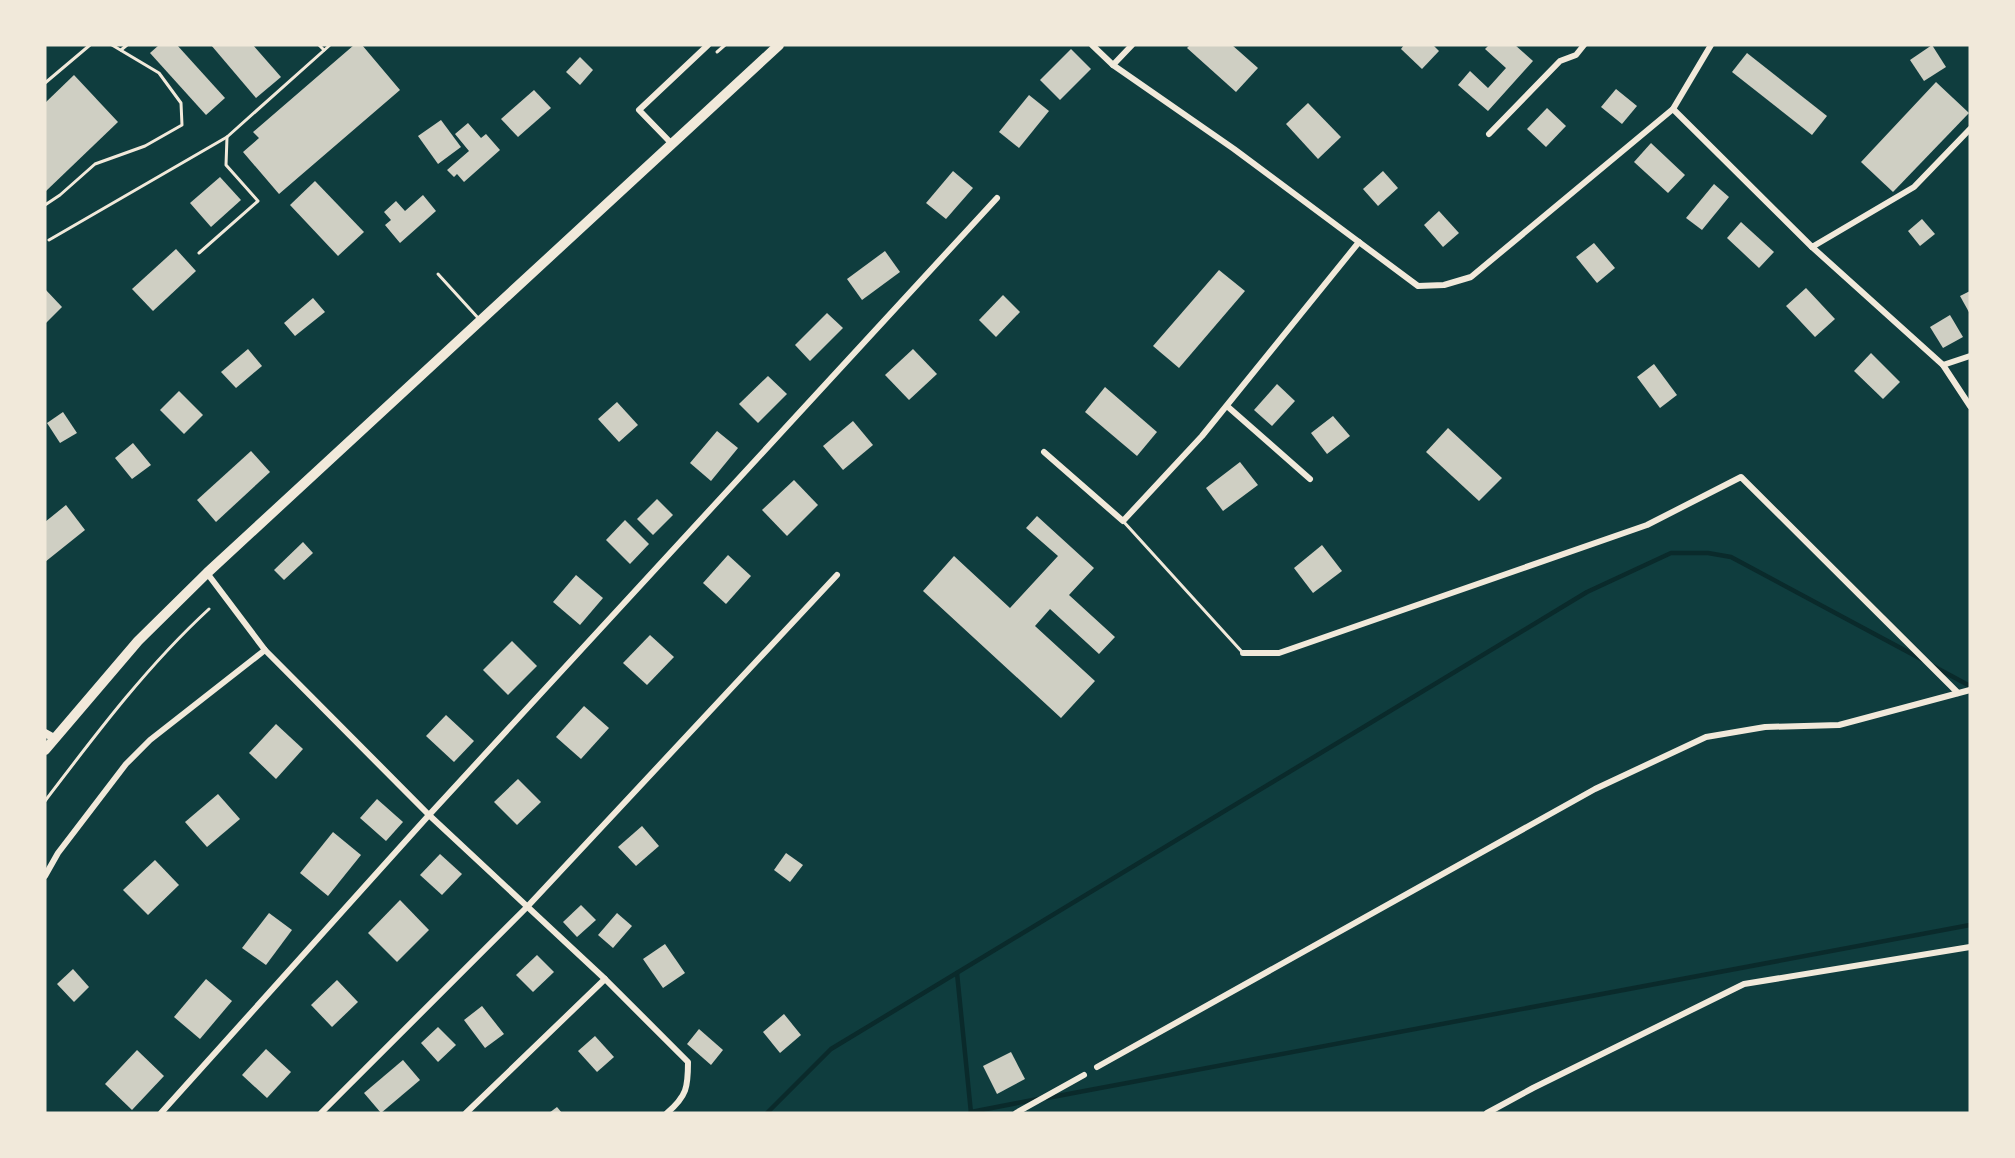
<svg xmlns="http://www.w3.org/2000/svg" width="2015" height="1158" font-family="Commissioner,sans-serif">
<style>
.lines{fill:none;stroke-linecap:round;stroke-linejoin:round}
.stream{stroke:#0a2a2b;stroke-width:4.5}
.building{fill:#cfcfc3}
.path{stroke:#f1e9da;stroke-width:3}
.service{stroke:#f1e9da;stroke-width:3}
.minor{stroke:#f1e9da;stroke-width:6}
.tertiary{stroke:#f1e9da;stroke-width:8}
.primary{stroke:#f1e9da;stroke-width:10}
</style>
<rect width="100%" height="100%" fill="#0f3d3e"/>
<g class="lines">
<g class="stream">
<polyline points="1933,666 1970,686"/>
<polyline points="957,973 971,1113"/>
<polyline points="1047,1098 1970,925"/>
<polyline points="971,1112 1038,1099"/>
<polyline points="767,1113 831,1049 1587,592 1671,553 1708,553 1731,557 1923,660"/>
</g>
</g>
<g class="building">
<polygon points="159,45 177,45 225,98 206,115 150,53"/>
<polygon points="211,45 253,45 281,77 256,98"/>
<polygon points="354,45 362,45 400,90 279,194 243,152 259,138 253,132"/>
<polygon points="1190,45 1232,45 1258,68 1236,92 1187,48"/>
<polygon points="1404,45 1433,45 1439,51 1422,69 1401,49"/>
<polygon points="1489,45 1515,45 1533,61 1488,111 1458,85 1470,71 1488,88 1506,68 1485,49"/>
<polygon points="1932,45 1946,67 1924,81 1910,60"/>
<polygon points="1071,49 1091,69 1060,100 1040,80"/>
<polygon points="1747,53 1827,116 1812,135 1732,72"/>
<polygon points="580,57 593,70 580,85 566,72"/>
<polygon points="74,75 118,122 45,192 45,103"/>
<polygon points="1936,82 1969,113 1893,192 1861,162"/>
<polygon points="1616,89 1637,106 1622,124 1601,107"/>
<polygon points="534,90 551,108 518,137 501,119"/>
<polygon points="1029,95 1049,111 1019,148 999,132"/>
<polygon points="1308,103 1341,137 1318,159 1286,124"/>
<polygon points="1547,108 1566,126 1546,147 1527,129"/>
<polygon points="441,120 461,147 438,164 418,136"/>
<polygon points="468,123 481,138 486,134 500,150 464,182 457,174 454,177 447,170 469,151 455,134"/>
<polygon points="1651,143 1685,175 1668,193 1634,162"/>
<polygon points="953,171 973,188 946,219 926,203"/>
<polygon points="1383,171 1398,188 1378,206 1363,189"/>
<polygon points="220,177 241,200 211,227 190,203"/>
<polygon points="315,181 364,232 338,256 290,205"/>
<polygon points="1714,184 1729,197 1702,230 1686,218"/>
<polygon points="423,195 436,211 400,243 385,225 391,220 384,212 396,201 405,211"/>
<polygon points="1439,211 1459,233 1443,247 1424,225"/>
<polygon points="1922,219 1935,234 1920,246 1908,231"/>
<polygon points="1741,222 1774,252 1759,268 1727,238"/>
<polygon points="1594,243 1615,268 1597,283 1576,257"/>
<polygon points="176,249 196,271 153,311 132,289"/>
<polygon points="885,251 900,272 862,300 847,279"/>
<polygon points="1219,270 1245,291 1179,368 1153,346"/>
<polygon points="1806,288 1835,319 1815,337 1786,306"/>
<polygon points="45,289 62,307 45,324"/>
<polygon points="1970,291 1970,314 1960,296"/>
<polygon points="1003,295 1020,312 996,337 979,320"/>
<polygon points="313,298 325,312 295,336 284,323"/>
<polygon points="827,313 843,328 810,361 795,345"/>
<polygon points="1950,315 1963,337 1943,348 1930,327"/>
<polygon points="248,349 262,366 236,388 221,372"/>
<polygon points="913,349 937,374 909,400 885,375"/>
<polygon points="1871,353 1900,382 1883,399 1854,371"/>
<polygon points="1654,364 1677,395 1660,408 1637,377"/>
<polygon points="768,376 787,394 758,423 739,404"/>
<polygon points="1277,384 1295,401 1272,426 1254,410"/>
<polygon points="1105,387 1157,432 1137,456 1085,412"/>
<polygon points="179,391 203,415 184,434 160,410"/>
<polygon points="617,402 638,425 619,442 598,419"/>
<polygon points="63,412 77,433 60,443 47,423"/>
<polygon points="1333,416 1350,436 1327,454 1311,433"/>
<polygon points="853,421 873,445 843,470 823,446"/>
<polygon points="1448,428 1502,478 1479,501 1426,452"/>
<polygon points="717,431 738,448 711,481 690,463"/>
<polygon points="133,443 151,465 132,479 115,458"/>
<polygon points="251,451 270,472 216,522 197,500"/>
<polygon points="1240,462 1258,485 1223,511 1206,488"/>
<polygon points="794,480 818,505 787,536 762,510"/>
<polygon points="657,499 673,515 653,535 637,519"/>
<polygon points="66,505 85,530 45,562 45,522"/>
<polygon points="1037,516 1094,568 1069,595 1115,637 1099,654 1050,609 1035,626 1095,681 1061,718 923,591 954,556 1010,608 1058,556 1026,528"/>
<polygon points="625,520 649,544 630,564 606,540"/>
<polygon points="303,542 313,553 284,580 274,570"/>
<polygon points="1322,545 1342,571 1313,593 1294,568"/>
<polygon points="728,555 751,576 726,604 703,583"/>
<polygon points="576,575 603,598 580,625 553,602"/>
<polygon points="650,635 674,657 647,685 623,663"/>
<polygon points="512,641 537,666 508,695 483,670"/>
<polygon points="584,706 609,728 581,759 556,737"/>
<polygon points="446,715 474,741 454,762 426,736"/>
<polygon points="276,724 303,749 276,779 249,753"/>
<polygon points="518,779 541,802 517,825 494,802"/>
<polygon points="218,794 240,819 207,847 185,822"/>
<polygon points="377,799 403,822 386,841 360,818"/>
<polygon points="642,826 659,846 636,866 618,847"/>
<polygon points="333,832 361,855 328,896 300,873"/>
<polygon points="786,853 803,865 790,882 774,870"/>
<polygon points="440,854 462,874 442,895 420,875"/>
<polygon points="155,860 179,885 148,915 123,890"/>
<polygon points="400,900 429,930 397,962 368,933"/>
<polygon points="581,905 596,920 577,937 563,922"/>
<polygon points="269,913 292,930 266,965 242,948"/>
<polygon points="617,913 632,926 613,948 598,935"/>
<polygon points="665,944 685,973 663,988 643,959"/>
<polygon points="537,955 554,972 533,992 516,975"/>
<polygon points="73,969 89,987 74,1002 57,984"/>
<polygon points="206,979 232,1001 200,1039 174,1017"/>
<polygon points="337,980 358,1002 332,1027 311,1005"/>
<polygon points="482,1006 504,1034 485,1048 464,1020"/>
<polygon points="784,1014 801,1035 780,1053 763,1032"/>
<polygon points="438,1027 456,1045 438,1062 421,1043"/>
<polygon points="699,1029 723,1050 711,1065 687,1044"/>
<polygon points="595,1036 614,1057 597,1072 578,1051"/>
<polygon points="266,1049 291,1072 267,1098 242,1075"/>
<polygon points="137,1050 164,1076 132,1110 105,1084"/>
<polygon points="1011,1052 1025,1079 997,1094 983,1066"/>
<polygon points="403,1060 420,1080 381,1113 364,1093"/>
<polygon points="557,1107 562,1113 549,1113"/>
</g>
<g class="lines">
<g class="path">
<polyline points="717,52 725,45"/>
<path d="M45,801C96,734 147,666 209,609"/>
</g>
<g class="service">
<polyline points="319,45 324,50"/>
<polyline points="121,50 127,45"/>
<polyline points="45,83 90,45"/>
<polyline points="45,205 60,195 95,164 145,146 182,125 181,103 159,73 112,45"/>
<polyline points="49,240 227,137 330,45"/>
<polyline points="199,253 258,201 226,165 227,137"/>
<polyline points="438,274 479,319"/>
<polyline points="1123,521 1243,653"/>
</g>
<g class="minor">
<polyline points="1092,45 1113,65 1234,149 1418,286 1444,285 1471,277 1673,109 1711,45"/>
<polyline points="1113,65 1132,45"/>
<polyline points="1673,109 1812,247 1914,187 1970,129"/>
<polyline points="1489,134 1560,61 1576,55 1584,45"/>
<polyline points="672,144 639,110 708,45"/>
<polyline points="1812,247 1943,365 1970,406"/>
<polyline points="1943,365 1970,356"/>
<polyline points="1227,406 1310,479"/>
<polyline points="1044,452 1123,521 1202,436 1359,242"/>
<path d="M207,573L265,650L429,815L605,979L688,1062C688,1087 687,1096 667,1113"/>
<polyline points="1243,653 1279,653 1647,525 1741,477 1958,693"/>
<polyline points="45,876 58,853 126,764 150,740 265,650"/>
<polyline points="1097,1067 1595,789 1706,737 1765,727 1839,725 1970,690"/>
<polyline points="161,1113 429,815 997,198"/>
<polyline points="321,1113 527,907 837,575"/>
<polyline points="466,1113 605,979"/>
<polyline points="1016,1113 1084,1075"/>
<polyline points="1487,1113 1533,1088 1744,984 1970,947"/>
</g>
<polyline class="tertiary" points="45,733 54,738"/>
<polyline class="primary" points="45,750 138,641 207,573 779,45"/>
</g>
<rect width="2015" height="1158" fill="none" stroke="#f1e9da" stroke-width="93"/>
</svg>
